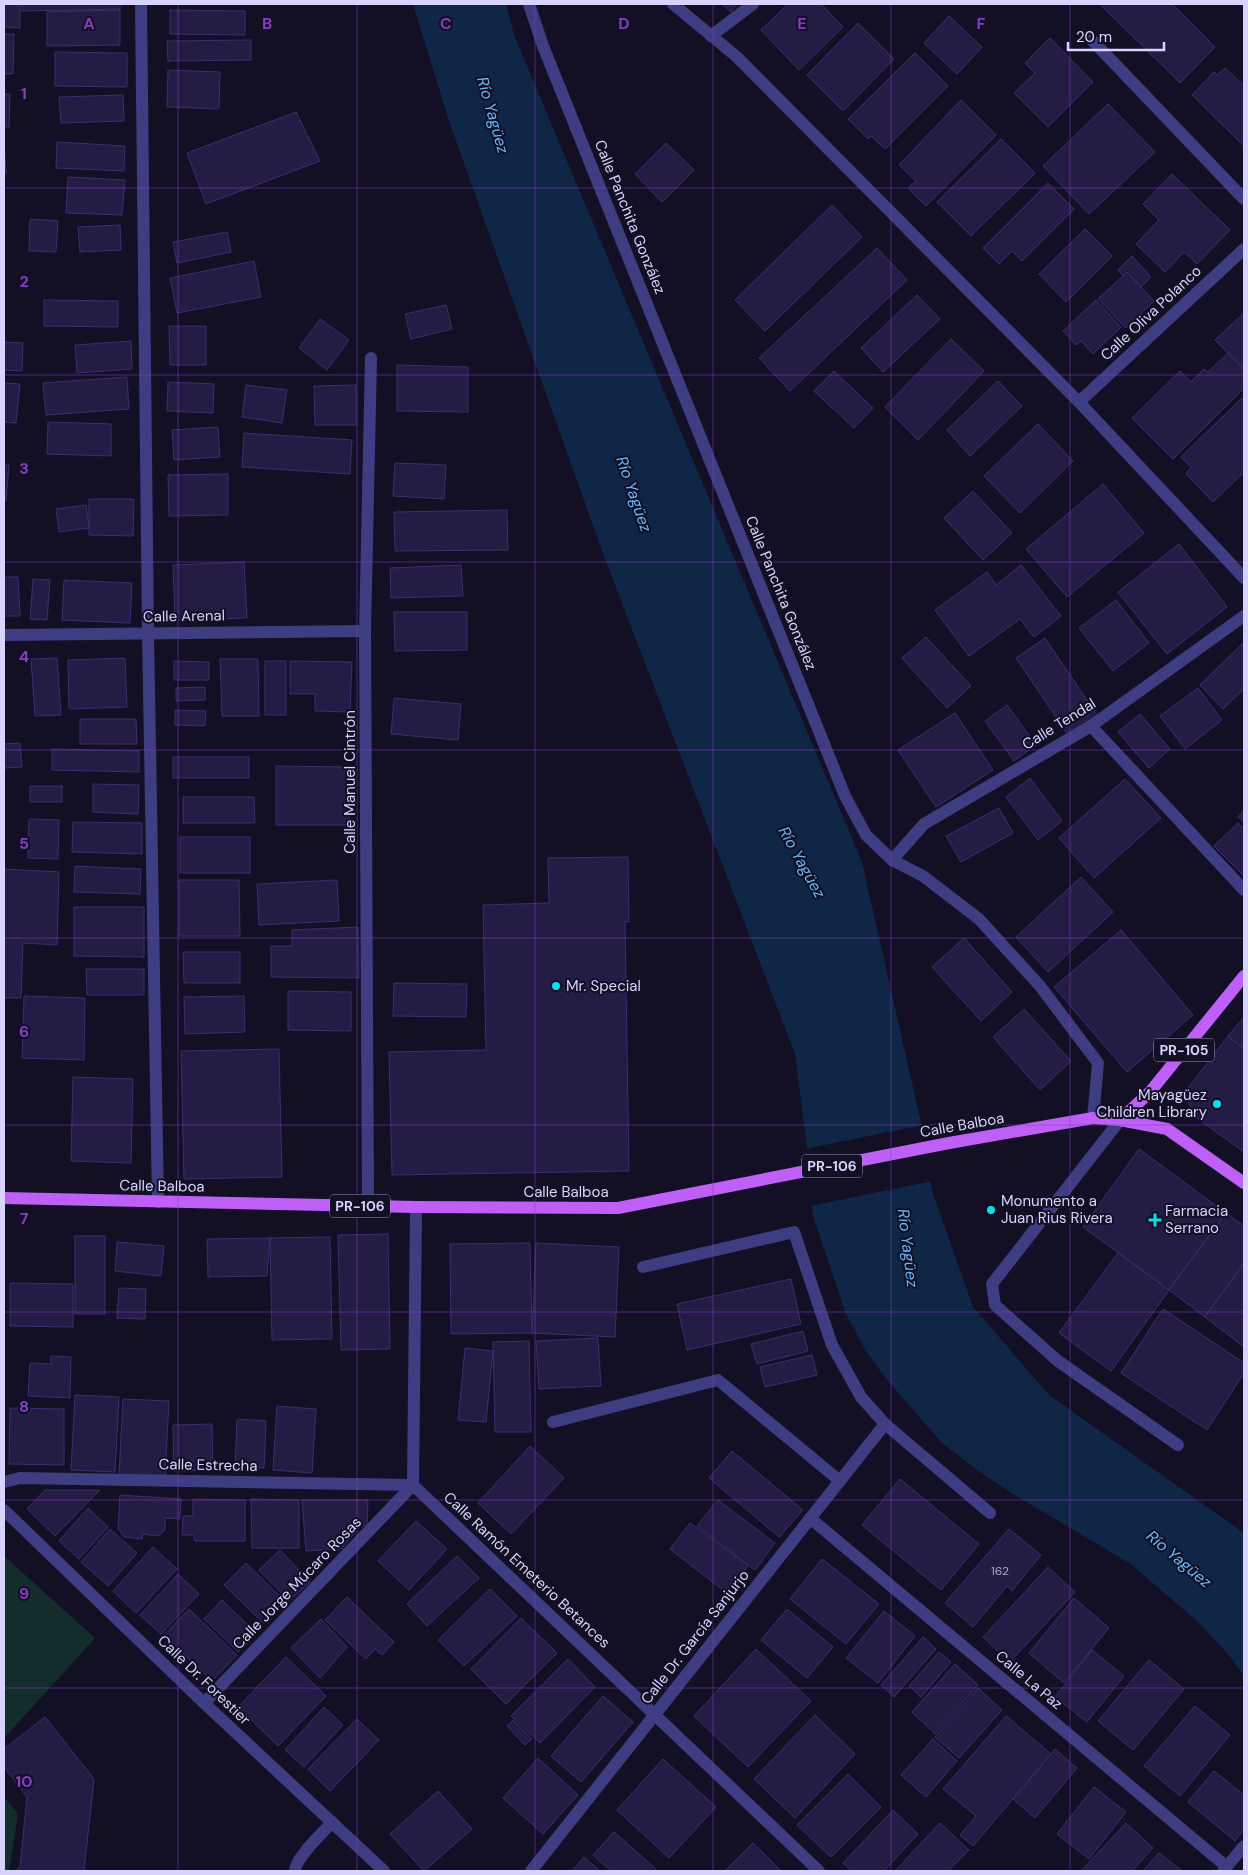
<svg xmlns="http://www.w3.org/2000/svg" width="1248" height="1875" font-family="'DM Sans',sans-serif">
<style>
.green{fill:#132d2c}
.water{fill:#102647}
.pier{fill:#130f24}
.building{fill:#241c44;stroke:#3b2f6f}
.lines{fill:none;stroke-linecap:round;stroke-linejoin:round}
.lane{stroke:#3f3d81;stroke-width:12}
.street{stroke:#3f3d81;stroke-width:12}
.primary{stroke:#be60f8;stroke-width:12}
.grid{fill:none;stroke:#843dc5;stroke-width:1;stroke-opacity:0.55}
.poi-dot{fill:#0bdef2;stroke:#130f24;stroke-width:2}
.labels{text-anchor:middle;dominant-baseline:central;stroke-width:4;stroke-linejoin:round;paint-order:stroke}
.number-label{font-size:12px;fill:#aba6cf}
.shield{fill:#130f24;stroke:#9d99bc;stroke-width:1}
.shield-label{font-size:14px;font-weight:bold;fill:#d8d4fd}
.street-label{font-size:15px;fill:#d8d4fd;stroke:#130f24}
.poi-label{font-size:15px;fill:#d8d4fd;stroke:#130f24;text-anchor:start}
.water-label{font-size:16px;font-style:italic;fill:#67b6f8;stroke:#130f24}
.grid-label{font-size:16px;text-anchor:middle;font-weight:bold;fill:#843dc5;stroke:#130f24;stroke-width:4;stroke-linejoin:round;paint-order:stroke}
</style>
<rect width="100%" height="100%" fill="#130f24"/>
<g class="green">
<polygon points="4,1556 95,1638 5,1737 4,1735"/>
<polygon points="4,1797 18,1814 9,1871 4,1871"/>
</g>
<polygon class="water" points="413,4 506,4 514,35 862,862 921,1123 932,1191 973,1307 1049,1395 1244,1533 1244,1676 1228,1654 1198,1622 1131,1564 1018,1497 980,1472 942,1443 884,1376 866,1351 846,1314 813,1216 807,1148 795,1054 602,551 449,121"/>
<polygon class="pier" points="923,1125 933,1181 810,1206 805,1149"/>
<g class="building">
<polygon points="4,4 20,4 20,28 4,27"/>
<polygon points="22,4 120,4 120,9 22,11"/>
<polygon points="722,4 737,4 731,12"/>
<polygon points="788,4 821,4 843,27 799,70 761,30"/>
<polygon points="1100,4 1172,4 1215,47 1180,83"/>
<polygon points="120,10 120,45 47,46 47,12"/>
<polygon points="170,10 245,11 245,35 170,34"/>
<polygon points="949,16 982,47 957,74 924,43"/>
<polygon points="858,23 894,59 843,111 807,75"/>
<polygon points="4,34 14,34 13,74 4,74"/>
<polygon points="1050,38 1093,82 1048,127 1014,93 1035,73 1025,63"/>
<polygon points="251,40 251,60 168,61 167,41"/>
<polygon points="55,52 127,53 127,87 55,86"/>
<polygon points="915,53 948,86 885,149 871,136 868,139 848,119"/>
<polygon points="1225,68 1244,86 1244,146 1192,95 1214,72 1217,75"/>
<polygon points="168,70 220,72 219,109 167,107"/>
<polygon points="4,94 10,94 9,127 4,127"/>
<polygon points="123,95 124,121 61,123 59,97"/>
<polygon points="961,100 996,135 926,206 908,188 916,181 899,165"/>
<polygon points="1108,104 1155,152 1089,214 1043,166"/>
<polygon points="296,112 320,161 206,204 187,153"/>
<polygon points="1001,139 1035,173 971,236 937,202"/>
<polygon points="4,142 6,173 4,173"/>
<polygon points="57,142 125,146 124,171 56,168"/>
<polygon points="666,143 694,170 662,202 635,174"/>
<polygon points="1172,174 1230,230 1197,264 1184,252 1165,272 1136,244 1159,220 1143,204"/>
<polygon points="68,177 125,180 122,215 66,213"/>
<polygon points="1048,183 1074,209 1022,261 1012,251 999,264 983,248"/>
<polygon points="832,205 862,237 765,331 735,300"/>
<polygon points="30,219 58,221 56,252 29,251"/>
<polygon points="120,225 121,250 80,252 78,227"/>
<polygon points="1085,229 1112,256 1066,302 1039,274"/>
<polygon points="227,232 231,252 177,263 173,242"/>
<polygon points="877,248 907,280 790,391 759,358"/>
<polygon points="1132,256 1151,277 1141,287 1127,272 1123,276 1118,270"/>
<polygon points="254,261 261,297 177,313 170,278"/>
<polygon points="1127,272 1154,301 1126,328 1098,299"/>
<polygon points="917,295 940,319 883,372 861,348"/>
<polygon points="44,300 118,301 118,327 44,326"/>
<polygon points="1096,300 1121,327 1093,354 1081,341 1076,345 1063,331"/>
<polygon points="446,305 452,329 411,339 405,314"/>
<polygon points="1244,313 1244,369 1215,340"/>
<polygon points="320,319 349,340 327,370 299,348"/>
<polygon points="169,326 206,326 206,365 170,365"/>
<polygon points="951,339 984,371 918,440 885,407"/>
<polygon points="131,341 132,369 77,373 75,345"/>
<polygon points="4,342 23,343 22,371 4,370"/>
<polygon points="1228,353 1244,369 1244,388 1173,459 1132,418 1180,371 1191,382 1204,369 1208,372"/>
<polygon points="397,365 468,367 468,412 397,411"/>
<polygon points="834,371 873,408 854,428 814,391"/>
<polygon points="127,377 129,409 46,415 43,383"/>
<polygon points="998,381 1022,406 970,456 947,430"/>
<polygon points="168,382 214,384 213,413 167,411"/>
<polygon points="4,383 20,384 16,423 4,422"/>
<polygon points="246,385 287,390 282,423 242,417"/>
<polygon points="356,385 356,425 315,425 314,386"/>
<polygon points="1242,398 1244,401 1244,472 1213,502 1186,474 1191,467 1181,457"/>
<polygon points="48,422 111,424 111,456 47,454"/>
<polygon points="1038,424 1073,461 1020,513 984,476"/>
<polygon points="218,427 220,457 174,460 172,430"/>
<polygon points="244,433 352,440 350,474 242,467"/>
<polygon points="395,463 446,465 444,499 393,496"/>
<polygon points="4,465 9,465 6,501 4,501"/>
<polygon points="228,474 228,515 169,516 168,475"/>
<polygon points="1103,484 1144,533 1067,597 1026,549"/>
<polygon points="973,491 1012,533 983,560 944,518"/>
<polygon points="89,499 134,499 133,536 89,535"/>
<polygon points="86,505 89,528 59,532 56,509"/>
<polygon points="507,510 508,550 395,551 394,512"/>
<polygon points="1179,544 1227,607 1167,654 1118,592"/>
<polygon points="244,562 247,618 175,620 173,565"/>
<polygon points="461,565 463,596 391,598 390,568"/>
<polygon points="1021,565 1061,616 1034,637 1020,619 969,656 935,610 987,572 996,585"/>
<polygon points="4,577 18,577 20,616 4,616"/>
<polygon points="33,579 50,580 47,620 30,619"/>
<polygon points="64,580 132,583 130,623 62,620"/>
<polygon points="1116,600 1149,643 1113,671 1079,628"/>
<polygon points="394,612 467,612 467,650 395,651"/>
<polygon points="926,637 971,686 947,708 902,658"/>
<polygon points="1045,638 1097,715 1068,735 1016,658"/>
<polygon points="1244,642 1244,689 1223,709 1200,685"/>
<polygon points="57,658 61,715 35,716 31,659"/>
<polygon points="125,658 127,707 69,709 68,660"/>
<polygon points="220,659 258,659 259,716 222,716"/>
<polygon points="174,661 209,662 209,680 174,680"/>
<rect x="265" y="661" width="21" height="54"/>
<polygon points="290,661 352,662 350,712 315,711 315,694 290,694"/>
<polygon points="205,687 205,700 176,701 176,688"/>
<polygon points="1198,688 1222,720 1185,749 1160,716"/>
<polygon points="394,698 461,704 458,740 391,734"/>
<polygon points="1007,705 1036,745 1014,761 985,721"/>
<polygon points="175,710 206,711 205,726 175,725"/>
<polygon points="955,713 993,770 936,807 898,750"/>
<polygon points="1140,714 1170,749 1149,768 1118,732"/>
<polygon points="80,719 136,719 137,744 80,744"/>
<polygon points="20,743 22,767 4,768 4,744"/>
<polygon points="52,749 139,751 139,772 52,770"/>
<rect x="173" y="757" width="76" height="21"/>
<polygon points="276,766 349,767 349,825 276,825"/>
<polygon points="1030,778 1062,821 1038,840 1006,797"/>
<polygon points="1125,779 1161,818 1094,878 1059,838"/>
<polygon points="93,784 139,785 138,814 93,812"/>
<rect x="30" y="786" width="32" height="16"/>
<polygon points="183,797 254,797 255,823 183,823"/>
<polygon points="999,808 1013,833 961,862 946,836"/>
<polygon points="1244,810 1244,822 1238,817"/>
<polygon points="29,819 59,820 58,859 28,858"/>
<polygon points="73,822 142,823 142,854 72,852"/>
<polygon points="1238,823 1244,829 1244,876 1214,846"/>
<rect x="180" y="837" width="70" height="36"/>
<polygon points="628,857 629,922 625,921 629,1171 392,1175 389,1052 486,1050 483,905 549,903 548,858"/>
<polygon points="75,866 141,869 140,894 74,892"/>
<polygon points="4,869 59,872 57,945 23,943 21,998 4,998"/>
<polygon points="1081,877 1113,912 1048,972 1016,937"/>
<polygon points="179,880 239,880 240,936 179,936"/>
<polygon points="337,880 339,921 259,925 257,884"/>
<polygon points="74,907 144,907 144,957 74,956"/>
<polygon points="358,927 359,978 271,977 271,946 292,946 292,930"/>
<polygon points="1121,930 1193,1015 1127,1072 1054,987"/>
<polygon points="964,938 1012,992 981,1021 932,967"/>
<polygon points="183,952 240,952 240,983 184,983"/>
<polygon points="86,969 144,969 144,995 87,995"/>
<polygon points="394,983 467,984 466,1017 393,1016"/>
<polygon points="288,991 351,992 351,1031 288,1030"/>
<polygon points="24,996 85,998 84,1060 22,1058"/>
<polygon points="244,996 245,1032 185,1034 184,997"/>
<polygon points="1024,1009 1071,1061 1040,1090 993,1037"/>
<polygon points="1244,1017 1244,1049 1228,1036"/>
<polygon points="1228,1036 1244,1049 1244,1152 1194,1116 1185,1092"/>
<polygon points="279,1049 282,1177 184,1179 181,1051"/>
<polygon points="73,1077 133,1079 131,1163 71,1161"/>
<polygon points="1139,1149 1226,1213 1169,1290 1083,1227"/>
<polygon points="1226,1213 1244,1226 1244,1263 1205,1317 1169,1290"/>
<polygon points="388,1234 390,1349 341,1350 338,1235"/>
<rect x="75" y="1236" width="30" height="78"/>
<polygon points="330,1237 332,1339 272,1340 270,1238"/>
<polygon points="270,1238 267,1276 208,1277 207,1239"/>
<polygon points="117,1242 164,1246 161,1276 115,1271"/>
<polygon points="530,1243 532,1333 451,1334 450,1244"/>
<polygon points="536,1243 619,1247 615,1337 532,1333"/>
<polygon points="1118,1253 1169,1290 1111,1371 1059,1333"/>
<polygon points="1244,1263 1244,1347 1205,1317"/>
<polygon points="791,1279 801,1324 687,1350 677,1304"/>
<polygon points="10,1283 73,1284 73,1327 10,1326"/>
<polygon points="119,1288 146,1289 145,1319 117,1318"/>
<polygon points="1163,1309 1244,1363 1244,1373 1207,1430 1121,1373"/>
<polygon points="803,1331 808,1351 757,1364 751,1344"/>
<polygon points="598,1338 601,1386 539,1389 536,1341"/>
<polygon points="529,1341 531,1432 495,1432 493,1342"/>
<polygon points="465,1348 493,1351 486,1422 458,1420"/>
<polygon points="812,1355 817,1375 765,1387 760,1367"/>
<polygon points="51,1356 71,1357 70,1398 28,1396 30,1363 51,1364"/>
<polygon points="75,1395 119,1397 115,1472 71,1470"/>
<polygon points="123,1399 169,1401 165,1477 119,1475"/>
<polygon points="277,1406 316,1409 312,1473 273,1470"/>
<polygon points="10,1408 64,1409 64,1465 9,1464"/>
<polygon points="237,1419 266,1421 264,1468 235,1467"/>
<polygon points="212,1424 213,1470 174,1471 173,1425"/>
<polygon points="530,1446 564,1478 511,1534 478,1503"/>
<polygon points="732,1451 803,1510 779,1537 709,1478"/>
<polygon points="900,1479 979,1544 941,1590 862,1525"/>
<polygon points="45,1490 100,1490 55,1536 27,1509"/>
<polygon points="120,1495 181,1499 180,1519 165,1518 165,1530 158,1536 143,1534 142,1539 124,1537 118,1529"/>
<polygon points="193,1499 245,1500 245,1541 195,1541 193,1535 182,1535 183,1516 193,1516"/>
<polygon points="251,1499 299,1500 299,1548 252,1548"/>
<polygon points="302,1500 368,1500 367,1526 361,1526 341,1549 306,1551"/>
<polygon points="718,1500 775,1543 755,1570 697,1526"/>
<polygon points="88,1508 108,1527 79,1559 59,1541"/>
<polygon points="416,1521 447,1549 409,1590 378,1561"/>
<polygon points="690,1523 748,1566 727,1593 670,1549"/>
<polygon points="110,1529 137,1553 108,1586 81,1562"/>
<polygon points="1009,1529 1041,1555 1012,1591 1007,1586 973,1627 945,1603"/>
<polygon points="153,1547 177,1569 136,1613 113,1591"/>
<polygon points="280,1550 310,1582 289,1601 259,1570"/>
<polygon points="457,1556 479,1578 427,1626 407,1604"/>
<polygon points="822,1559 879,1604 846,1644 790,1599"/>
<polygon points="246,1563 285,1601 263,1623 224,1585"/>
<polygon points="1048,1567 1075,1592 1010,1662 983,1637"/>
<polygon points="178,1574 199,1594 161,1634 140,1615"/>
<polygon points="490,1589 517,1616 464,1666 438,1640"/>
<polygon points="347,1597 394,1642 382,1655 375,1649 366,1659 325,1620"/>
<polygon points="1074,1598 1109,1628 1064,1683 1029,1653"/>
<polygon points="222,1600 256,1633 238,1652 204,1619"/>
<polygon points="189,1609 237,1655 212,1681 164,1635"/>
<polygon points="787,1609 833,1647 807,1678 761,1640"/>
<polygon points="884,1611 915,1636 878,1683 846,1658"/>
<polygon points="521,1618 557,1653 506,1704 471,1669"/>
<polygon points="321,1619 347,1647 320,1678 291,1648"/>
<polygon points="923,1637 936,1649 894,1697 881,1685"/>
<polygon points="756,1649 811,1701 748,1767 694,1716"/>
<polygon points="1092,1650 1124,1676 1087,1722 1055,1697"/>
<polygon points="939,1652 951,1662 921,1697 909,1686"/>
<polygon points="286,1657 326,1696 278,1746 238,1707"/>
<polygon points="568,1659 595,1687 540,1743 511,1716"/>
<polygon points="1149,1660 1184,1689 1133,1750 1098,1721"/>
<polygon points="955,1664 978,1685 935,1734 912,1712"/>
<polygon points="978,1688 1002,1710 959,1758 935,1737"/>
<polygon points="603,1696 633,1722 581,1782 551,1756"/>
<polygon points="1195,1706 1230,1735 1180,1796 1144,1766"/>
<polygon points="324,1707 343,1725 304,1767 285,1750"/>
<polygon points="815,1715 855,1754 795,1818 754,1779"/>
<polygon points="1006,1716 1051,1754 973,1846 960,1835 976,1816 943,1789"/>
<polygon points="45,1717 94,1779 84,1871 15,1871 20,1867 27,1797 4,1767 4,1749"/>
<polygon points="357,1719 379,1740 330,1791 308,1769"/>
<polygon points="513,1720 532,1739 525,1745 507,1726"/>
<polygon points="933,1739 957,1761 926,1797 901,1775"/>
<polygon points="1055,1749 1077,1768 1035,1818 1013,1799"/>
<polygon points="538,1758 578,1795 543,1834 503,1798"/>
<polygon points="663,1759 716,1807 669,1858 617,1810"/>
<polygon points="1214,1771 1244,1795 1244,1829 1235,1841 1188,1802"/>
<polygon points="848,1774 881,1807 831,1857 797,1825"/>
<polygon points="1094,1787 1126,1812 1089,1859 1057,1834"/>
<polygon points="438,1791 472,1829 424,1871 390,1834"/>
<polygon points="893,1810 918,1834 884,1871 852,1871 843,1863"/>
<polygon points="940,1823 969,1850 948,1871 895,1871"/>
<polygon points="1126,1823 1153,1848 1132,1871 1081,1871"/>
<polygon points="614,1832 656,1869 654,1871 611,1871 593,1855"/>
<polygon points="753,1843 781,1871 725,1871"/>
<polygon points="1159,1853 1182,1871 1143,1871"/>
<polygon points="584,1857 600,1871 572,1871"/>
</g>
<g class="lines">
<g class="lane">
<polyline points="711,36 753,4"/>
<polyline points="1120,1120 992,1284 995,1305 1058,1361 1178,1445"/>
<polyline points="643,1267 794,1232 832,1345 861,1397 885,1424 990,1513"/>
<polyline points="553,1422 718,1380 840,1481"/>
<path d="M295,1871C295,1858 323,1833 332,1822"/>
</g>
<g class="street">
<polyline points="141,4 148,633 158,1202"/>
<polyline points="529,4 543,46 845,796 866,835 892,860 923,876 979,919 1040,986 1098,1063 1093,1118"/>
<polyline points="673,4 737,57 1079,402 1244,578"/>
<polyline points="1091,39 1244,199"/>
<polyline points="1079,402 1244,249"/>
<polyline points="4,635 365,631"/>
<polyline points="1091,726 1244,890"/>
<polyline points="892,860 924,824 1091,726 1244,616"/>
<polyline points="368,1206 365,631 371,358"/>
<polyline points="416,1207 413,1485 819,1871"/>
<polyline points="4,1482 20,1478 413,1485"/>
<polyline points="4,1510 204,1703 384,1871"/>
<polyline points="810,1518 1227,1867"/>
<polyline points="204,1703 413,1485"/>
<polyline points="531,1871 885,1424"/>
<polyline points="1223,1871 1244,1846"/>
</g>
<g class="primary">
<polyline points="1120,1120 1150,1092 1244,976"/>
<polyline points="4,1198 416,1207 618,1208 949,1143 1093,1118 1120,1120 1167,1129 1244,1183"/>
</g>
</g>
<path class="grid" d="M178,4V1871M357,4V1871M535,4V1871M713,4V1871M891,4V1871M1070,4V1871M4,188H1244M4,375H1244M4,562H1244M4,750H1244M4,938H1244M4,1125H1244M4,1312H1244M4,1500H1244M4,1688H1244"/>
<g class="poi-dot">
<circle cx="556" cy="986" r="5"/>
<circle cx="1217" cy="1104" r="5"/>
<circle cx="991" cy="1210" r="5"/>
<path d="M1152.5 1212.5h5v5h5v5h-5v5h-5v-5h-5v-5h5z"/>
</g>
<g class="labels">
<g class="number-label">
<text x="1000" y="1571">162</text>
</g>
<g class="shield">
<rect x="1154" y="1038.5" width="60" height="23" rx="4"/>
<rect x="802" y="1154.5" width="60" height="23" rx="4"/>
<rect x="330" y="1194.5" width="60" height="23" rx="4"/>
</g>
<g class="shield-label">
<text x="1184" y="1050">PR-105</text>
<text x="832" y="1166">PR-106</text>
<text x="360" y="1206">PR-106</text>
</g>
<g class="street-label">
<text transform="translate(630 217) rotate(68)">Calle Panchita González</text>
<text transform="translate(1151 313) rotate(-43)">Calle Oliva Polanco</text>
<text transform="translate(781 593) rotate(68)">Calle Panchita González</text>
<text transform="translate(184 616) rotate(-1)">Calle Arenal</text>
<text transform="translate(1059 724) rotate(-32)">Calle Tendal</text>
<text transform="translate(350 782) rotate(-90)">Calle Manuel Cintrón</text>
<text transform="translate(962 1125) rotate(-10)">Calle Balboa</text>
<text transform="translate(162 1186) rotate(1)">Calle Balboa</text>
<text x="566" y="1192">Calle Balboa</text>
<text transform="translate(208 1465) rotate(1)">Calle Estrecha</text>
<text transform="translate(527 1570) rotate(43)">Calle Ramón Emeterio Betances</text>
<text transform="translate(297 1583) rotate(-46)">Calle Jorge Múcaro Rosas</text>
<text transform="translate(695 1637) rotate(-52)">Calle Dr. García Sanjurjo</text>
<text transform="translate(204 1680) rotate(44)">Calle Dr. Forestier</text>
<text transform="translate(1029 1680) rotate(40)">Calle La Paz</text>
</g>
<g class="poi-label">
<text x="566" y="986">Mr. Special</text>
<text x="1207" y="1095" text-anchor="end">Mayagüez<tspan x="1207" dy="17">Children Library</tspan></text>
<text x="1001" y="1201">Monumento a<tspan x="1001" dy="17">Juan Rius Rivera</tspan></text>
<text x="1165" y="1211">Farmacia<tspan x="1165" dy="17">Serrano</tspan></text>
</g>
<g class="water-label">
<text transform="translate(493 115) rotate(74)">Río Yagüez</text>
<text transform="translate(634 494) rotate(71)">Río Yagüez</text>
<text transform="translate(802 862) rotate(61)">Río Yagüez</text>
<text transform="translate(908 1248) rotate(83)">Río Yagüez</text>
<text transform="translate(1179 1559) rotate(40)">Río Yagüez</text>
</g>
</g>
<g class="grid-label">
<text x="89" y="29">A</text>
<text x="267" y="29">B</text>
<text x="446" y="29">C</text>
<text x="624" y="29">D</text>
<text x="802" y="29">E</text>
<text x="981" y="29">F</text>
<text x="24" y="99">1</text>
<text x="24" y="287">2</text>
<text x="24" y="474">3</text>
<text x="24" y="662">4</text>
<text x="24" y="849">5</text>
<text x="24" y="1037">6</text>
<text x="24" y="1224">7</text>
<text x="24" y="1412">8</text>
<text x="24" y="1599">9</text>
<text x="24" y="1787">10</text>
</g>
<rect width="1248" height="1875" fill="none" stroke="#d8d4fd" stroke-width="10"/>
<path d="M1068 42v8h96v-8" fill="none" stroke="#d8d4fd" stroke-width="2.5"/>
<text x="1076" y="42" font-size="15" fill="#d8d4fd" stroke="#130f24" stroke-width="4" paint-order="stroke">20 m</text>
</svg>
